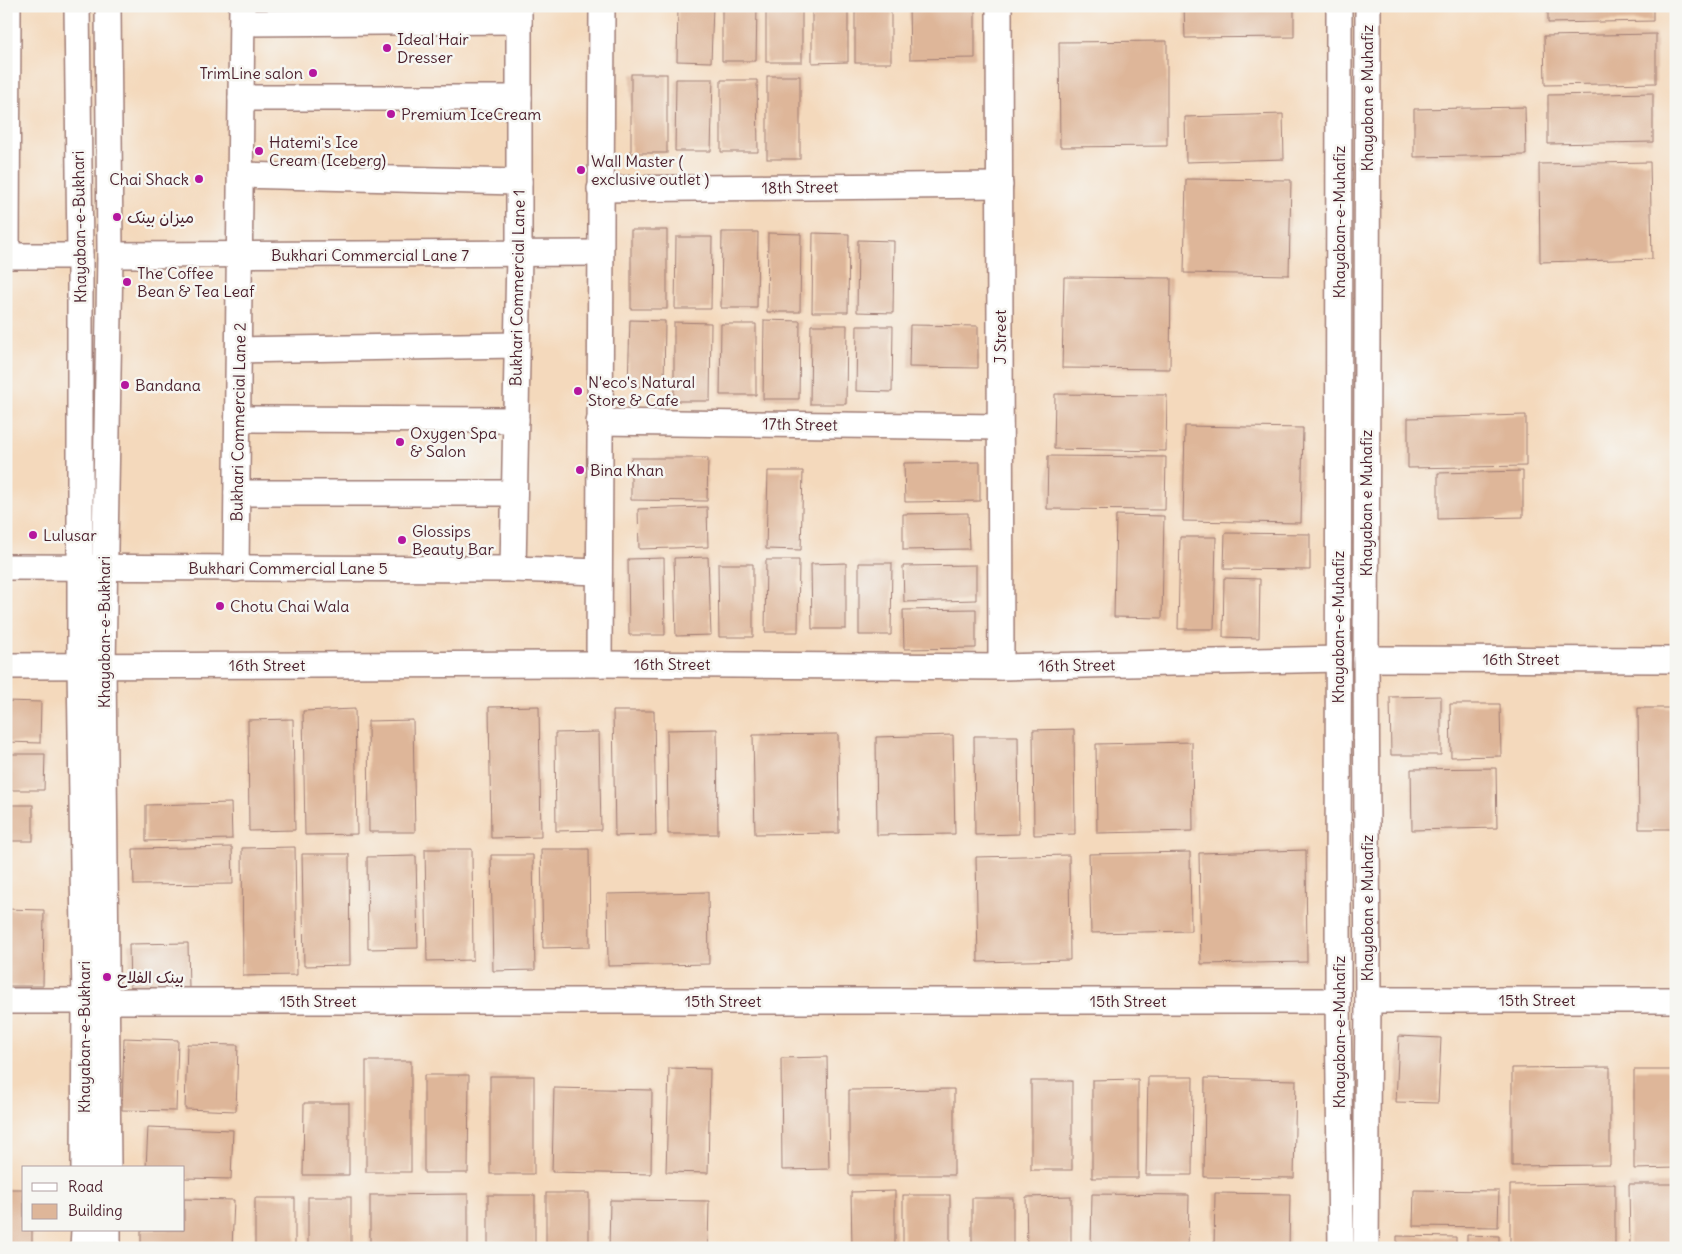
<svg xmlns="http://www.w3.org/2000/svg" width="1682" height="1254" font-family="Delius,'Playpen Sans Arabic',sans-serif">
<style>
.building{fill:#deb699}
.lines{fill:none;stroke-linecap:round;stroke-linejoin:round}
.minor-casing{stroke:#9f7c74;stroke-width:28}
.minor{stroke:#fff;stroke-width:25}
.poi-dot{fill:#b5179e;stroke:#f6f6f2;stroke-width:2}
.labels{text-anchor:middle;dominant-baseline:central;stroke-width:5;stroke-linejoin:round;paint-order:stroke}
.poi-label{font-size:16px;fill:#4a1f2b;stroke:#f6f6f2;text-anchor:start}
.street-label{font-size:16px;fill:#4a1f2b;stroke:#f6f6f2}
</style>
<rect width="100%" height="100%" fill="#f6f6f2"/>
<filter id="ink" filterUnits="userSpaceOnUse"><feTurbulence type="fractalNoise" baseFrequency=".02" numOctaves="2"/><feDisplacementMap in="SourceGraphic" scale="10" xChannelSelector="R" yChannelSelector="G"/><feConvolveMatrix kernelMatrix="1 2 1 2 8 2 1 2 1" color-interpolation-filters="sRGB"/></filter>
<filter id="wash" filterUnits="userSpaceOnUse"><feTurbulence type="fractalNoise" baseFrequency=".0096" numOctaves="4" result="noise"/><feDisplacementMap in="SourceGraphic" scale="20" xChannelSelector="R" yChannelSelector="G"/><feGaussianBlur stdDeviation="1.12" result="paint"/><feColorMatrix in="noise" values="0 0 0 0 0 0 0 0 0 0 0 0 0 0 0 0 0 1.4 0 .05"/><feComposite in="paint" operator="in"/></filter>
<g filter="url(#wash)">
<rect width="100%" height="100%" fill="#f4d9bc"/>
<g id="blocks">
<g class="building">
<polygon points="678,6 713,6 711,62 677,61"/>
<polygon points="722,6 757,6 756,61 722,61"/>
<rect x="766" y="6" width="36" height="56"/>
<polygon points="812,6 848,6 848,62 812,63"/>
<rect x="855" y="6" width="36" height="57"/>
<polygon points="909,6 975,6 975,58 910,59"/>
<polygon points="1184,6 1294,6 1294,37 1185,38"/>
<polygon points="1548,6 1653,6 1653,21 1548,23"/>
<polygon points="1656,34 1656,83 1545,85 1544,36"/>
<polygon points="1167,41 1167,146 1060,147 1059,42"/>
<rect x="631" y="74" width="36" height="79"/>
<rect x="767" y="76" width="33" height="83"/>
<polygon points="676,79 713,79 711,151 675,151"/>
<polygon points="721,80 757,80 758,152 721,152"/>
<polygon points="1653,93 1653,142 1548,144 1548,95"/>
<polygon points="1525,107 1526,155 1414,157 1414,109"/>
<polygon points="1283,114 1284,159 1186,162 1185,117"/>
<polygon points="1650,162 1652,259 1540,262 1539,164"/>
<polygon points="1186,179 1291,180 1289,275 1184,273"/>
<rect x="631" y="230" width="36" height="79"/>
<polygon points="722,232 758,232 757,308 721,308"/>
<polygon points="768,233 801,234 800,312 767,312"/>
<polygon points="813,233 849,234 848,312 812,312"/>
<polygon points="676,237 712,237 711,309 675,309"/>
<polygon points="858,240 894,241 893,313 857,312"/>
<polygon points="1064,277 1171,278 1170,369 1062,368"/>
<polygon points="630,320 665,321 664,387 628,386"/>
<polygon points="764,320 800,321 799,399 763,399"/>
<polygon points="674,322 711,323 710,401 674,401"/>
<polygon points="721,324 756,324 756,395 720,395"/>
<polygon points="811,325 847,325 846,404 810,404"/>
<polygon points="910,325 978,326 978,368 909,367"/>
<polygon points="857,326 893,326 892,392 856,391"/>
<polygon points="1055,394 1167,395 1166,451 1054,449"/>
<polygon points="1526,415 1526,466 1408,468 1408,418"/>
<polygon points="1185,426 1303,428 1301,523 1183,521"/>
<polygon points="1048,456 1166,457 1165,510 1047,509"/>
<polygon points="631,458 708,458 707,501 631,500"/>
<polygon points="980,462 980,501 905,502 904,463"/>
<polygon points="768,471 803,471 801,550 766,549"/>
<polygon points="1523,471 1523,517 1438,519 1438,473"/>
<polygon points="707,507 708,547 639,549 638,509"/>
<polygon points="968,513 969,549 903,550 903,514"/>
<polygon points="1116,515 1164,516 1162,618 1114,617"/>
<polygon points="1225,533 1310,534 1310,570 1224,569"/>
<polygon points="1180,537 1216,537 1214,629 1178,629"/>
<polygon points="708,557 711,635 676,636 674,558"/>
<polygon points="664,558 665,635 629,635 628,559"/>
<polygon points="766,560 799,560 798,632 765,632"/>
<polygon points="846,563 846,629 812,629 811,564"/>
<polygon points="859,563 892,563 891,635 859,635"/>
<polygon points="718,564 753,564 753,637 719,637"/>
<polygon points="976,565 976,600 904,602 903,566"/>
<polygon points="1224,578 1260,579 1259,638 1223,637"/>
<polygon points="976,609 976,648 904,649 903,610"/>
<polygon points="1441,696 1441,755 1391,755 1390,697"/>
<polygon points="6,701 41,702 40,743 6,742"/>
<polygon points="1450,704 1500,704 1501,756 1451,757"/>
<polygon points="539,706 541,837 491,838 489,707"/>
<polygon points="1638,708 1676,708 1676,829 1639,829"/>
<polygon points="355,709 357,834 305,835 303,711"/>
<polygon points="613,711 654,711 656,835 615,836"/>
<polygon points="293,719 295,830 249,831 248,720"/>
<polygon points="413,720 415,832 369,832 368,721"/>
<polygon points="717,729 718,834 668,834 667,730"/>
<polygon points="1074,729 1075,834 1034,835 1033,730"/>
<polygon points="599,732 601,830 556,831 555,733"/>
<polygon points="838,734 839,833 755,834 753,735"/>
<polygon points="953,735 955,834 877,835 876,737"/>
<polygon points="974,736 1018,736 1019,834 975,835"/>
<polygon points="1192,742 1193,831 1097,833 1096,744"/>
<polygon points="6,754 45,754 44,790 6,790"/>
<polygon points="1496,768 1497,828 1412,830 1411,769"/>
<polygon points="231,803 232,839 146,841 146,805"/>
<rect x="6" y="805" width="27" height="36"/>
<polygon points="232,847 233,884 134,885 133,849"/>
<polygon points="295,847 297,975 243,976 242,848"/>
<polygon points="425,849 472,849 473,960 427,961"/>
<polygon points="541,849 589,849 590,947 543,948"/>
<polygon points="1306,850 1307,962 1201,964 1199,853"/>
<polygon points="1190,852 1191,931 1091,933 1089,854"/>
<polygon points="302,854 349,854 350,965 304,966"/>
<polygon points="491,855 533,855 535,970 493,971"/>
<polygon points="1069,855 1070,960 978,962 976,857"/>
<polygon points="416,856 418,948 368,949 367,857"/>
<polygon points="708,892 709,964 608,966 607,894"/>
<polygon points="6,909 44,910 43,986 6,986"/>
<polygon points="188,943 189,990 130,991 129,944"/>
<polygon points="1399,1036 1441,1038 1438,1103 1396,1102"/>
<polygon points="124,1038 178,1040 176,1111 122,1110"/>
<polygon points="187,1044 238,1045 236,1111 185,1109"/>
<polygon points="827,1057 829,1169 782,1170 781,1058"/>
<rect x="366" y="1061" width="45" height="111"/>
<polygon points="1610,1067 1610,1165 1512,1166 1512,1068"/>
<polygon points="669,1068 710,1069 708,1173 666,1172"/>
<polygon points="1634,1070 1676,1070 1676,1168 1634,1169"/>
<polygon points="424,1075 469,1075 468,1173 424,1173"/>
<rect x="490" y="1076" width="44" height="98"/>
<polygon points="1148,1077 1193,1077 1192,1175 1146,1175"/>
<polygon points="1205,1078 1296,1080 1294,1178 1204,1177"/>
<polygon points="1138,1079 1138,1178 1092,1178 1092,1080"/>
<rect x="1031" y="1081" width="41" height="89"/>
<polygon points="554,1088 652,1090 651,1174 552,1172"/>
<polygon points="954,1089 954,1175 849,1175 849,1090"/>
<polygon points="304,1103 349,1103 349,1175 303,1175"/>
<polygon points="148,1127 233,1130 231,1179 184,1178 184,1168 146,1168"/>
<polygon points="1615,1184 1615,1248 1510,1248 1510,1185"/>
<polygon points="1629,1184 1675,1184 1675,1248 1630,1248"/>
<polygon points="6,1189 24,1189 24,1230 32,1230 32,1248 6,1248"/>
<polygon points="1414,1190 1499,1191 1498,1227 1413,1226"/>
<polygon points="895,1191 895,1248 852,1248 851,1192"/>
<rect x="546" y="1193" width="43" height="55"/>
<polygon points="1215,1193 1290,1194 1289,1248 1214,1248"/>
<polygon points="468,1194 468,1248 370,1248 370,1195"/>
<polygon points="1092,1194 1189,1195 1188,1248 1091,1248"/>
<rect x="488" y="1195" width="47" height="53"/>
<rect x="903" y="1195" width="47" height="53"/>
<polygon points="1071,1196 1071,1248 1027,1248 1026,1197"/>
<rect x="308" y="1197" width="43" height="51"/>
<rect x="255" y="1198" width="40" height="50"/>
<rect x="972" y="1198" width="41" height="50"/>
<polygon points="184,1199 234,1200 232,1248 141,1248 141,1230 184,1230"/>
<polygon points="610,1200 709,1201 708,1248 609,1248"/>
<polygon points="1467,1235 1499,1236 1499,1248 1467,1248"/>
<polygon points="1397,1236 1456,1237 1456,1248 1397,1248"/>
</g>
</g>
</g>
<g filter="url(#ink)">
<use href="#blocks" fill-opacity="0" stroke="#9f7c74" stroke-width="1"/>
<g class="lines">
<g class="minor-casing">
<g id="minor">
<polyline points="77,6 80,256 80,665 85,1001 84,1168"/>
<polyline points="108,6 110,255 103,665 108,1168"/>
<polyline points="999,6 1001,667"/>
<polyline points="1339,6 1338,1001 1341,1248"/>
<polyline points="242,23 519,21"/>
<polyline points="241,98 519,98"/>
<polyline points="240,175 519,182"/>
<polyline points="600,189 1000,185"/>
<polyline points="110,255 600,253"/>
<polyline points="6,256 80,256"/>
<polyline points="7,256 8,6"/>
<polyline points="239,350 517,345"/>
<polyline points="238,419 516,420"/>
<polyline points="599,422 1000,427"/>
<polyline points="237,493 514,493"/>
<polyline points="6,567 513,569 599,572"/>
<polyline points="236,569 242,6"/>
<polyline points="513,569 519,254 519,6"/>
<polyline points="1366,659 1676,660"/>
<polyline points="599,664 602,6"/>
<polyline points="6,666 599,664 1001,667 1338,659"/>
<polyline points="1368,1000 1676,1000"/>
<polyline points="6,1001 85,1001"/>
<polyline points="108,1001 1338,1001"/>
<polyline points="108,1230 108,1248"/>
<polyline points="83,1248 84,1230"/>
<polyline points="1366,1248 1368,1000 1366,659 1368,6"/>
</g>
</g>
<use href="#minor" class="minor"/>
</g>
</g>
<g class="poi-dot">
<circle cx="387" cy="48" r="5"/>
<circle cx="313" cy="73" r="5"/>
<circle cx="391" cy="114" r="5"/>
<circle cx="259" cy="151" r="5"/>
<circle cx="581" cy="170" r="5"/>
<circle cx="199" cy="179" r="5"/>
<circle cx="117" cy="217" r="5"/>
<circle cx="127" cy="282" r="5"/>
<circle cx="125" cy="385" r="5"/>
<circle cx="578" cy="391" r="5"/>
<circle cx="400" cy="442" r="5"/>
<circle cx="580" cy="470" r="5"/>
<circle cx="33" cy="535" r="5"/>
<circle cx="402" cy="540" r="5"/>
<circle cx="220" cy="606" r="5"/>
<circle cx="107" cy="977" r="5"/>
</g>
<g class="labels">
<g class="poi-label">
<text x="397" y="39">Ideal Hair<tspan x="397" dy="18">Dresser</tspan></text>
<text x="303" y="73" text-anchor="end">TrimLine salon</text>
<text x="401" y="114">Premium IceCream</text>
<text x="269" y="142">Hatemi's Ice<tspan x="269" dy="18">Cream (Iceberg)</tspan></text>
<text x="591" y="161">Wall Master (<tspan x="591" dy="18">exclusive outlet )</tspan></text>
<text x="189" y="179" text-anchor="end">Chai Shack</text>
<text x="127" y="217">میزان بینک</text>
<text x="137" y="273">The Coffee<tspan x="137" dy="18">Bean &amp; Tea Leaf</tspan></text>
<text x="588" y="382">N'eco's Natural<tspan x="588" dy="18">Store &amp; Cafe</tspan></text>
<text x="135" y="385">Bandana</text>
<text x="410" y="433">Oxygen Spa<tspan x="410" dy="18">&amp; Salon</tspan></text>
<text x="590" y="470">Bina Khan</text>
<text x="412" y="531">Glossips<tspan x="412" dy="18">Beauty Bar</tspan></text>
<text x="43" y="535">Lulusar</text>
<text x="230" y="606">Chotu Chai Wala</text>
<text x="117" y="977">بینک الفلاح</text>
</g>
<g class="street-label">
<text transform="translate(1367 98) rotate(-90)">Khayaban e Muhafiz</text>
<text transform="translate(800 187) rotate(-1)">18th Street</text>
<text transform="translate(1339 222) rotate(-90)">Khayaban-e-Muhafiz</text>
<text transform="translate(79 227) rotate(-91)">Khayaban-e-Bukhari</text>
<text x="370" y="255">Bukhari Commercial Lane 7</text>
<text transform="translate(517 288) rotate(-89)">Bukhari Commercial Lane 1</text>
<text transform="translate(1000 337) rotate(-90)">J Street</text>
<text transform="translate(238 422) rotate(-89)">Bukhari Commercial Lane 2</text>
<text transform="translate(800 424) rotate(1)">17th Street</text>
<text transform="translate(1366 503) rotate(-90)">Khayaban e Muhafiz</text>
<text x="288" y="568">Bukhari Commercial Lane 5</text>
<text transform="translate(1338 627) rotate(-90)">Khayaban-e-Muhafiz</text>
<text transform="translate(104 632) rotate(-90)">Khayaban-e-Bukhari</text>
<text x="1521" y="659">16th Street</text>
<text x="672" y="664">16th Street</text>
<text x="267" y="665">16th Street</text>
<text transform="translate(1077 665) rotate(-1)">16th Street</text>
<text transform="translate(1367 908) rotate(-90)">Khayaban e Muhafiz</text>
<text x="1537" y="1000">15th Street</text>
<text x="318" y="1001">15th Street</text>
<text x="723" y="1001">15th Street</text>
<text x="1128" y="1001">15th Street</text>
<text transform="translate(1339 1032) rotate(-90)">Khayaban-e-Muhafiz</text>
<text transform="translate(84 1037) rotate(-90)">Khayaban-e-Bukhari</text>
</g>
</g>
<rect width="1682" height="1254" fill="none" stroke="#f6f6f2" stroke-width="25"/>
<rect x="22" y="1166" width="162" height="65" fill="#f6f6f2" stroke="#b1a0a2"/>
<rect x="32" y="1183" width="25" height="8" fill="#ffffff" stroke="#b1a0a2"/>
<text x="68" y="1192" font-size="15" fill="#4a1f2b">Road</text>
<rect x="32" y="1204" width="25" height="15" fill="#deb699" stroke="#b1a0a2"/>
<text x="68" y="1216" font-size="15" fill="#4a1f2b">Building</text>
</svg>
